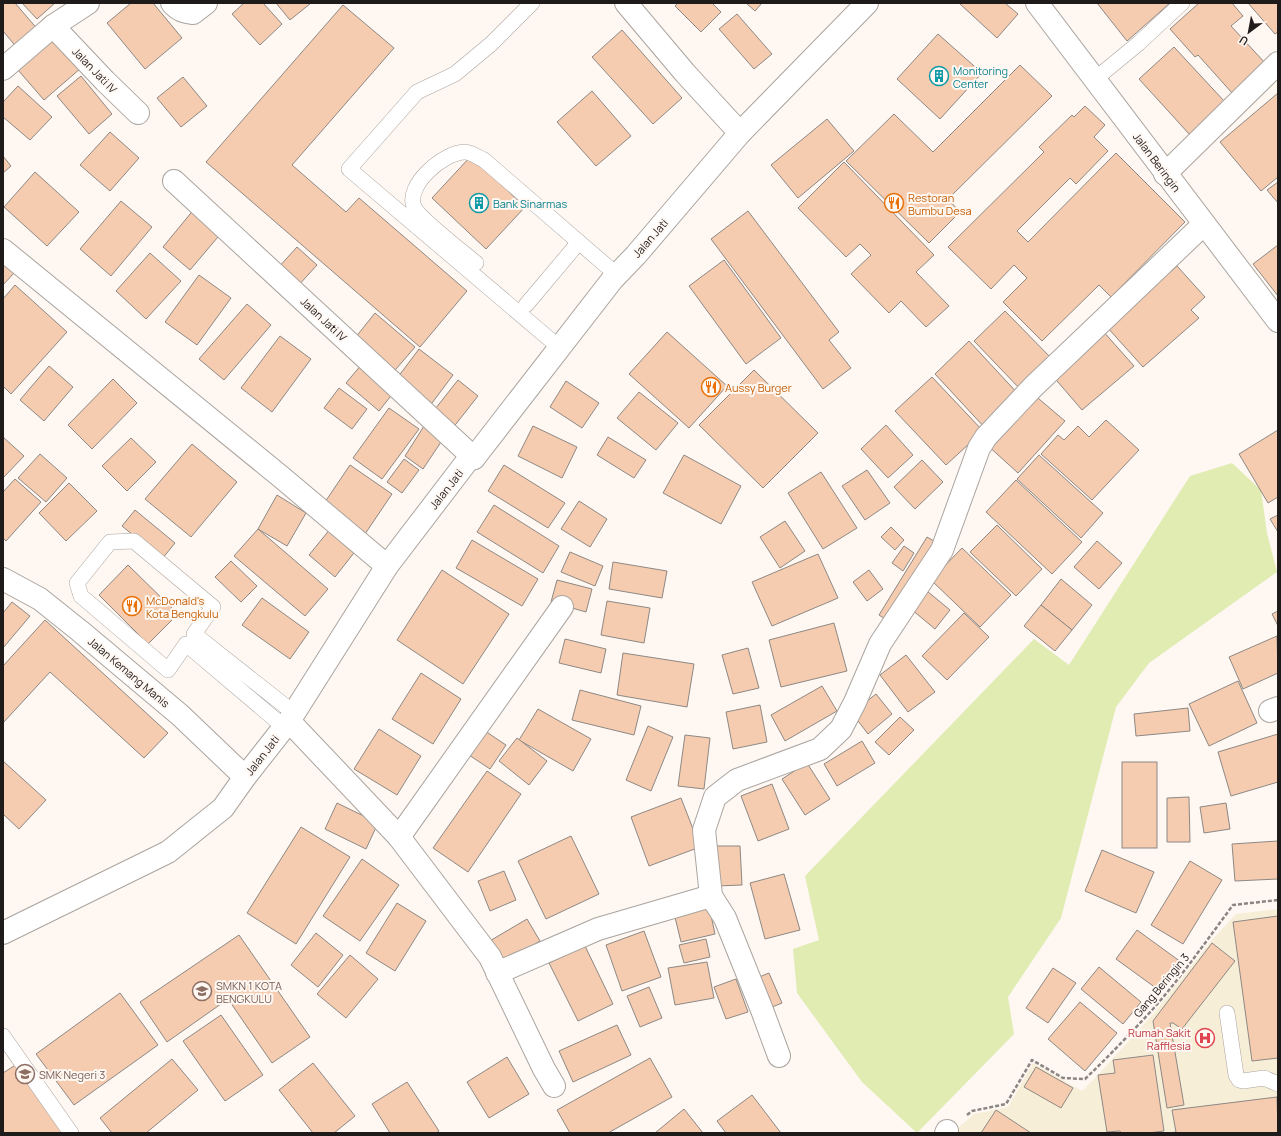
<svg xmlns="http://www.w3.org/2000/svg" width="1281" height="1136" font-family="Manrope,sans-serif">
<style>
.medical{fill:#f7eed8}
.green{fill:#e0ecb2}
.building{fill:#f5ccaf;stroke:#8e8884}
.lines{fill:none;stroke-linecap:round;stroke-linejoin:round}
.lane-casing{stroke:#aaa49f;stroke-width:16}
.street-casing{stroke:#aaa49f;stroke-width:24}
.secondary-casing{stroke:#aaa49f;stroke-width:24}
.path{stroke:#8b8683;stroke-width:2.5;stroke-dasharray:4 2;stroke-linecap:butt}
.lane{stroke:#fff;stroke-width:15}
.street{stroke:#fff;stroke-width:22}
.secondary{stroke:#fff;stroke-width:22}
.labels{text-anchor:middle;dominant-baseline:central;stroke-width:4;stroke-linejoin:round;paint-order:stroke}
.street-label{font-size:11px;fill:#1e1b1a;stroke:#fef7f2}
.culture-label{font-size:11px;fill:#0d838f;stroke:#fef7f2;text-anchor:start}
.food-label{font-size:11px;fill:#c56008;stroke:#fef7f2;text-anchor:start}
.education-label{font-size:11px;fill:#785e54;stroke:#fef7f2;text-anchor:start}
.health-label{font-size:11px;fill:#be3a42;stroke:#fef7f2;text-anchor:end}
</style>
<rect width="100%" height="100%" fill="#fef7f2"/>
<polygon class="medical" points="1278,909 1278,1133 952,1133 974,1114 1008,1107 1033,1063 1082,1091 1098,1075 1154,1013 1211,941 1236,914"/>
<polygon class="green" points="1232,463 1261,490 1267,533 1277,572 1149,663 1116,707 1061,918 1008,997 1014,1034 917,1133 862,1082 797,993 793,949 819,940 805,876 1034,639 1069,665 1190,476"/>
<g class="building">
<polygon points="3,3 15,3 39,31 18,49 3,31"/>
<polygon points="22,3 55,3 37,19"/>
<polygon points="131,3 153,3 182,38 145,69 107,23"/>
<polygon points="244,3 263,3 282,24 260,45 232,14"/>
<polygon points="276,3 311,3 290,20"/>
<polygon points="678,3 712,3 721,12 701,32 675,6"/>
<polygon points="746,3 762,3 755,11"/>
<polygon points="961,3 1005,3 1018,14 997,38 960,4"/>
<polygon points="1097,3 1170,3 1127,41"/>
<polygon points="1199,3 1232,3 1243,16 1231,26 1266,64 1233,94 1198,55 1195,57 1170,29"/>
<polygon points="1248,3 1278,3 1278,32 1275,34"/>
<polygon points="343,5 394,48 292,165 346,212 359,198 467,291 420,347 206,162"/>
<polygon points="737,14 772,54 754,69 719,29"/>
<polygon points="622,30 682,98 653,124 592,57"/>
<polygon points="938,34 982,73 940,119 897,79"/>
<polygon points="54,38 81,68 44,100 18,70"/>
<polygon points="1174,47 1225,102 1190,135 1139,79"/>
<polygon points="1020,65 1052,96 948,199 960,212 929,243 846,161 894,114 933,152"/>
<polygon points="81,76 112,114 89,134 57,96"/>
<polygon points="183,77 207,106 181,127 157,98"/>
<polygon points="18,86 52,117 30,140 3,117 3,102"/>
<polygon points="592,91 631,136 596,166 557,122"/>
<polygon points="1278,93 1278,177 1261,191 1220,142"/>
<polygon points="1085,106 1105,125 1094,137 1108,151 1076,184 1070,178 1017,231 1028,242 1116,153 1185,222 1111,297 1099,285 1042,341 1003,302 1027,278 1014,265 991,289 948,247 1044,152 1039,147 1072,115 1074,117"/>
<polygon points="827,119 854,151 798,198 771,165"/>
<polygon points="110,132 139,158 110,191 80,165"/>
<polygon points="3,156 11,166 3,173"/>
<polygon points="471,156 525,207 486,249 432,198"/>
<polygon points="844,162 934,255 916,272 949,306 926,327 901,301 889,313 851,274 871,255 860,244 846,257 798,208"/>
<polygon points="35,172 79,212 47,246 4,207"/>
<polygon points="1278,182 1278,203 1267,190"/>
<polygon points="121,201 152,227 111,276 80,249"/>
<polygon points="195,208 223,231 190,270 163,247"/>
<polygon points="748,211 839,332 829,340 851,368 823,389 711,239"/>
<polygon points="1278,245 1278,296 1253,264"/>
<polygon points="297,247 317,265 297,287 277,269"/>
<polygon points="150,253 181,281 146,319 116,291"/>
<polygon points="724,260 781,338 746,364 689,286"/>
<polygon points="3,263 14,273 3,285"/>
<polygon points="1177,266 1205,297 1191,310 1199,318 1143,367 1107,327"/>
<polygon points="199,275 231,298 197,345 165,322"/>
<polygon points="15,285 67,332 11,394 3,386 3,299"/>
<polygon points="247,304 271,325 224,380 199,359"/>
<polygon points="1005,311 1054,361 1022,391 974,341"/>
<polygon points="375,313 415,347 390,376 351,343"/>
<polygon points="1102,330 1134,366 1082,410 1051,374"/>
<polygon points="667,332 727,386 689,428 629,374"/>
<polygon points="280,336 311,359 272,412 241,388"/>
<polygon points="969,341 1021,397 986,429 935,374"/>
<polygon points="419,349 453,375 429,407 395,381"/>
<polygon points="362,364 394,392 379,411 346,383"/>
<polygon points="49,366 73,387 44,421 20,400"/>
<polygon points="754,370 818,433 763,488 699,425"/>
<polygon points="932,377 983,431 946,465 895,411"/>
<polygon points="113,379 137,403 92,449 68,425"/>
<polygon points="458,380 478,396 452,429 432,413"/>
<polygon points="566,381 599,403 582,428 550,407"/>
<polygon points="339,388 367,409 352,429 324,408"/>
<polygon points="639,392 678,423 656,450 617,418"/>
<polygon points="1032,393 1065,421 1018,473 986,444"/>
<polygon points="389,408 419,429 382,479 353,458"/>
<polygon points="1106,420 1139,450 1092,500 1041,454 1058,435 1064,440 1078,426 1089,437"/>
<polygon points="886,425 913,455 888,478 861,449"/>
<polygon points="424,426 443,439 423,469 405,456"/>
<polygon points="533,426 577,447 562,478 518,456"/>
<polygon points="1278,430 1278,497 1268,503 1239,454"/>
<polygon points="3,437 24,456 3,478"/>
<polygon points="608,437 646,460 634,478 597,455"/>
<polygon points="131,438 156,462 127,491 102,466"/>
<polygon points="192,444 237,482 191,537 145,499"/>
<polygon points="40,454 67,478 46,502 18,478"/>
<polygon points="684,455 741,486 721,524 663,493"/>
<polygon points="1039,455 1103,513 1081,538 1017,479"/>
<polygon points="404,459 419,470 402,493 387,482"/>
<polygon points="922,460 943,482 915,509 894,487"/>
<polygon points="350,465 392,494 365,534 323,505"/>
<polygon points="504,465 565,503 548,528 488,491"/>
<polygon points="867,470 890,503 865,520 842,486"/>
<polygon points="821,472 857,528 823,549 788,493"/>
<polygon points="15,479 41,502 6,541 3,538 3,492"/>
<polygon points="1016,480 1082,542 1052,574 986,512"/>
<polygon points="69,483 97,511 66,541 39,513"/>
<polygon points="277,495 306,513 287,546 258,529"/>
<polygon points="579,501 607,519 590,547 561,529"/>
<polygon points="494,505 559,546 543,573 477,532"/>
<polygon points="135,510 175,543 162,559 122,526"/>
<polygon points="1278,515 1278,532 1270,519"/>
<polygon points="785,521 805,551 780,568 760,537"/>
<polygon points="997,525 1042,569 1016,596 970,552"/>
<polygon points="891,527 904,540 895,550 881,537"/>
<polygon points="331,528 357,549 335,577 309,555"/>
<polygon points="258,529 328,589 305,616 234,556"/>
<polygon points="927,537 939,544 891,623 879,615"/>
<polygon points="472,540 538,579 522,606 456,568"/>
<polygon points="1097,541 1122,563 1099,589 1074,567"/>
<polygon points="904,546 914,553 903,571 892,563"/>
<polygon points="962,548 1011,595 980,627 931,580"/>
<polygon points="570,552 603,566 595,586 561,572"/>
<polygon points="818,554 838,598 772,626 752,582"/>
<polygon points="231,561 257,586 241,602 215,577"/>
<polygon points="613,562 667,571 662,598 609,589"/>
<polygon points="128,565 178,614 148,644 99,595"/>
<polygon points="442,570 509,614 463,684 397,640"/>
<polygon points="869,570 883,589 867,601 853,582"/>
<polygon points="1061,579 1092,605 1072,630 1041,605"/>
<polygon points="557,580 592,589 586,612 551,602"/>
<polygon points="927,591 950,610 935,629 911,609"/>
<polygon points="262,598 309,632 290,659 242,625"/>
<polygon points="607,601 650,608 644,643 601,635"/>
<polygon points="12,602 30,616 3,648 3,613"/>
<polygon points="1041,605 1072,630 1055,651 1024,626"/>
<polygon points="1278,611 1278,626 1272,614"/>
<polygon points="964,613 989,637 947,680 922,656"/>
<polygon points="45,620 168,733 144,758 50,672 3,723 3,666"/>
<polygon points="834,623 847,671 781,687 769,640"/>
<polygon points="1277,636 1278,673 1243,689 1229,657"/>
<polygon points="565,639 606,649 601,673 559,663"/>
<polygon points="748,648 759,688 733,694 722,655"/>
<polygon points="623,653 694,664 687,707 617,695"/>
<polygon points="906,655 935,692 908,712 880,675"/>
<polygon points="421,673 461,699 433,744 392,719"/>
<polygon points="1238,681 1257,723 1209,746 1189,704"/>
<polygon points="822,686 837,711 785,741 771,715"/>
<polygon points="580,690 641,706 634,735 572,720"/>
<polygon points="876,694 892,714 868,734 852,713"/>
<polygon points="760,705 767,742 733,749 726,712"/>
<polygon points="1188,708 1190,731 1136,736 1134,714"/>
<polygon points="538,709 591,739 573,771 519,740"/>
<polygon points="900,717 914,730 889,755 875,742"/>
<polygon points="648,726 673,737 651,791 626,780"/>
<polygon points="379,729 421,756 397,795 354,769"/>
<polygon points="485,731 506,745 490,769 469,755"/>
<polygon points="1278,734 1278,782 1231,796 1218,752"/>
<polygon points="685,735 710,738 704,789 678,786"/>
<polygon points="517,738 547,761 529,785 499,761"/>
<polygon points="862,741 875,763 837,786 824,764"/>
<polygon points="3,761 46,800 19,829 3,814"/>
<rect x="1122" y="762" width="35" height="86"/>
<polygon points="807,763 830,799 805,815 782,779"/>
<polygon points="487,771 521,794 468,872 433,848"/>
<polygon points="772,784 789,829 758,841 741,796"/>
<polygon points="1189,797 1190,842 1167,842 1167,798"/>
<polygon points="681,798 700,847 649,866 631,817"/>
<polygon points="337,803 378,823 366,849 325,829"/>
<polygon points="1226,803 1230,829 1204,833 1200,807"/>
<polygon points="301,827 350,857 296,944 247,913"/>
<polygon points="571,836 599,894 546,919 518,861"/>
<polygon points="1278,841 1278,879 1235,881 1232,844"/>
<polygon points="715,846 740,846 742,885 717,886"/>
<polygon points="1102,850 1154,872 1136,913 1085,891"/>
<polygon points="362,859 399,885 360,941 323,916"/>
<polygon points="1190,861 1222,880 1183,944 1151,925"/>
<polygon points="504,871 516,900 490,911 478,881"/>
<polygon points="784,874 800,930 765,939 750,883"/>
<polygon points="397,903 426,921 395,971 366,953"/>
<polygon points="709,906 715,934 681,942 674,913"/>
<polygon points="1278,916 1278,1058 1252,1061 1233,922"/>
<polygon points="527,919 540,941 501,964 488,942"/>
<polygon points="1137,930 1181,962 1160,991 1116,959"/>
<polygon points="644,931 661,977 622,991 606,945"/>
<polygon points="316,933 343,955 318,987 291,965"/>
<polygon points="239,935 310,1037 272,1063 228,999 167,1042 140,1002"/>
<polygon points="706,939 710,957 684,963 679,945"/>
<polygon points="1212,943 1235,961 1182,1029 1173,1023 1170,1023 1184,1105 1167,1108 1153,1021"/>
<polygon points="585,946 613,1004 578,1021 549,963"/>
<polygon points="350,955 378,979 346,1018 317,994"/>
<polygon points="707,962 714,998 675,1005 668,968"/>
<polygon points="1099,967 1141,1002 1123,1024 1081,989"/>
<polygon points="1053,968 1076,983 1048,1023 1026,1008"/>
<polygon points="769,973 782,1003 765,1010 752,980"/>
<polygon points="736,979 748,1012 726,1019 714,987"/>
<polygon points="649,987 662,1018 640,1027 627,996"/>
<polygon points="120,993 158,1045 74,1105 36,1054"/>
<polygon points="1080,1002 1117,1033 1085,1071 1048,1039"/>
<polygon points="221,1015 263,1075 225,1101 183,1041"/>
<polygon points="617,1025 631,1055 573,1082 559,1051"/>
<polygon points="1153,1055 1164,1131 1148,1133 1121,1133 1120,1131 1107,1132 1098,1075 1115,1073 1113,1060"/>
<polygon points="507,1057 529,1094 489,1118 467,1082"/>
<polygon points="650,1058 672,1097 608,1133 570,1133 557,1110"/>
<polygon points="172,1059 198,1090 146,1133 112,1133 100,1118"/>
<polygon points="313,1063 355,1116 334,1133 313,1133 279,1090"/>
<polygon points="17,1064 63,1133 3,1133 3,1073"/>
<polygon points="1036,1067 1073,1088 1061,1108 1024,1087"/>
<polygon points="407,1082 439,1131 436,1133 390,1133 372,1104"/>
<polygon points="752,1095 781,1133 726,1133 717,1121"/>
<polygon points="1277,1097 1278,1133 1170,1133 1176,1132 1172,1110"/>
<polygon points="684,1109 703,1133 655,1133"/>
<polygon points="996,1110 1031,1133 981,1133"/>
</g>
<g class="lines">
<g class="lane-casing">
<g id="lane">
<polyline points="532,3 491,44 455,74 417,92 349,169 560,348"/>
<polyline points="1094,80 1139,43 1182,3"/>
<path d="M476,263C464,253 419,218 414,207C405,185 444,152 465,152C471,152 479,158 484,160L617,275"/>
<polyline points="526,305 579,242"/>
<polyline points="284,727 186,644 168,670 81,596 77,583 110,542 134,541 213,607 194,634 294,713"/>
<polyline points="1227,1013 1236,1075 1239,1080 1243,1081 1264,1078 1278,1084"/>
<polyline points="3,1036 71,1133"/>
</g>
</g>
<g class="street-casing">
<g id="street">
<path d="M172,3C178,10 184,12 193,13L206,3"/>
<polyline points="626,3 685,73 740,133"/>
<polyline points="53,26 105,81 138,113"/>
<polyline points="3,69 53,26 88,3"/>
<polyline points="1165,174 1278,63"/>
<polyline points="174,181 474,458"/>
<polyline points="3,250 280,476 387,566"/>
<polyline points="3,579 40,599 80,631 180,715 245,777"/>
<polyline points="1270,711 1278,708"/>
<polyline points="289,721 399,837 490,957 544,1069 554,1086"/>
<polyline points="399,837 562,607"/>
<polyline points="497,973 598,929 711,896"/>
<polyline points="779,1056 762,1010 725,918 711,896 704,830 715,797 737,780 820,749 841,729 855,702 880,644 942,550 979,448 986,437 1033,387 1204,224"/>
<polyline points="946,1133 947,1131"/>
</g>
</g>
<g class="secondary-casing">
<g id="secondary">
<polyline points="1037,3 1278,321"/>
<polyline points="3,933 168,852 223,808 245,777 289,721 387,566 468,460 474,458 612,280 636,255 740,133 867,3"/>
</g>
</g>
<path class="path" d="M967,1115L972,1111L1006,1104L1032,1060L1063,1078L1085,1079C1108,1057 1131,1033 1153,1009C1182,976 1207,940 1233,905L1278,900"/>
<use href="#lane" class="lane"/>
<use href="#street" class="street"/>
<use href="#secondary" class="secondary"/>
</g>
<defs>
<g id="building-ring" transform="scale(1)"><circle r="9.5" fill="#fef7f2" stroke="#0f9aa8" stroke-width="1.5"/><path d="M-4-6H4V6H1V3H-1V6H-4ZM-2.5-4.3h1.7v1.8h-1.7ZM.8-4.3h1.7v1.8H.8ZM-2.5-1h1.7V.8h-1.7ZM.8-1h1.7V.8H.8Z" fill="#0f9aa8"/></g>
<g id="restaurant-ring" transform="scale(1)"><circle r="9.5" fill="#fef7f2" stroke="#e8710a" stroke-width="1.5"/><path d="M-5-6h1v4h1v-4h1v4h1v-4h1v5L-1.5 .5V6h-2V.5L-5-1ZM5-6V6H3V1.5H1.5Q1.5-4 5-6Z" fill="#e8710a"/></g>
<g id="school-ring" transform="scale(1)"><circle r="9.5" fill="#fef7f2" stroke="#8d6e63" stroke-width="1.5"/><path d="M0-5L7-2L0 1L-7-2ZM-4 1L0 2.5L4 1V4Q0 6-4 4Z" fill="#8d6e63"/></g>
<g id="hospital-ring" transform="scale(1)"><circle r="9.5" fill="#fef7f2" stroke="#e0444e" stroke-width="1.5"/><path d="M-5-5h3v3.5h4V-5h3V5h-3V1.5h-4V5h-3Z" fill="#e0444e"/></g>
</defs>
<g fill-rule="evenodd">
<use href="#building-ring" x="939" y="76"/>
<use href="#building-ring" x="479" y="203"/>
<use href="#restaurant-ring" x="894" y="203"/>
<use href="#restaurant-ring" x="711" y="387"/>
<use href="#restaurant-ring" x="132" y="606"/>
<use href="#school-ring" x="202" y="991"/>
<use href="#hospital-ring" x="1205" y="1038"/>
<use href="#school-ring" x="25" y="1074"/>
</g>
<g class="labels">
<g class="street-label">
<text transform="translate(95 70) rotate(46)">Jalan Jati IV</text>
<text transform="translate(1157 162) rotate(53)">Jalan Beringin</text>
<text transform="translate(650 238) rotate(-49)">Jalan Jati</text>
<text transform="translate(324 319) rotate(43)">Jalan Jati IV</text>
<text transform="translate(446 489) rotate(-52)">Jalan Jati</text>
<text transform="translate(129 672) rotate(40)">Jalan Kemang Manis</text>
<text transform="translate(262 755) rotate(-52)">Jalan Jati</text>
<text transform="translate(1161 985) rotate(-50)">Gang Beringin 3</text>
</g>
<g class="culture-label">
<text x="953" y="70">Monitoring<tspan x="953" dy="13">Center</tspan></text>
<text x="493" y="203">Bank Sinarmas</text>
</g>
<g class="food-label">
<text x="908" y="197">Restoran<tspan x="908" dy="13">Bumbu Desa</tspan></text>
<text x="725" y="387">Aussy Burger</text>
<text x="146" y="600">McDonald's<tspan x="146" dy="13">Kota Bengkulu</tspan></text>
</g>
<g class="education-label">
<text x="216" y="985">SMKN 1 KOTA<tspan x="216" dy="13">BENGKULU</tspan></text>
<text x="39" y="1074">SMK Negeri 3</text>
</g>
<g class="health-label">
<text x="1191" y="1032">Rumah Sakit<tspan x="1191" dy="13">Rafflesia</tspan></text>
</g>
</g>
<rect width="1281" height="1136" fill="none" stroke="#1e1b1a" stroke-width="8"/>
<g transform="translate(1249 32) rotate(212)" stroke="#fef7f2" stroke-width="3" paint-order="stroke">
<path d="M0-3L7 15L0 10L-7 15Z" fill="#1e1b1a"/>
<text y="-6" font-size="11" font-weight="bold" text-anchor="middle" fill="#1e1b1a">U</text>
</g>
</svg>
